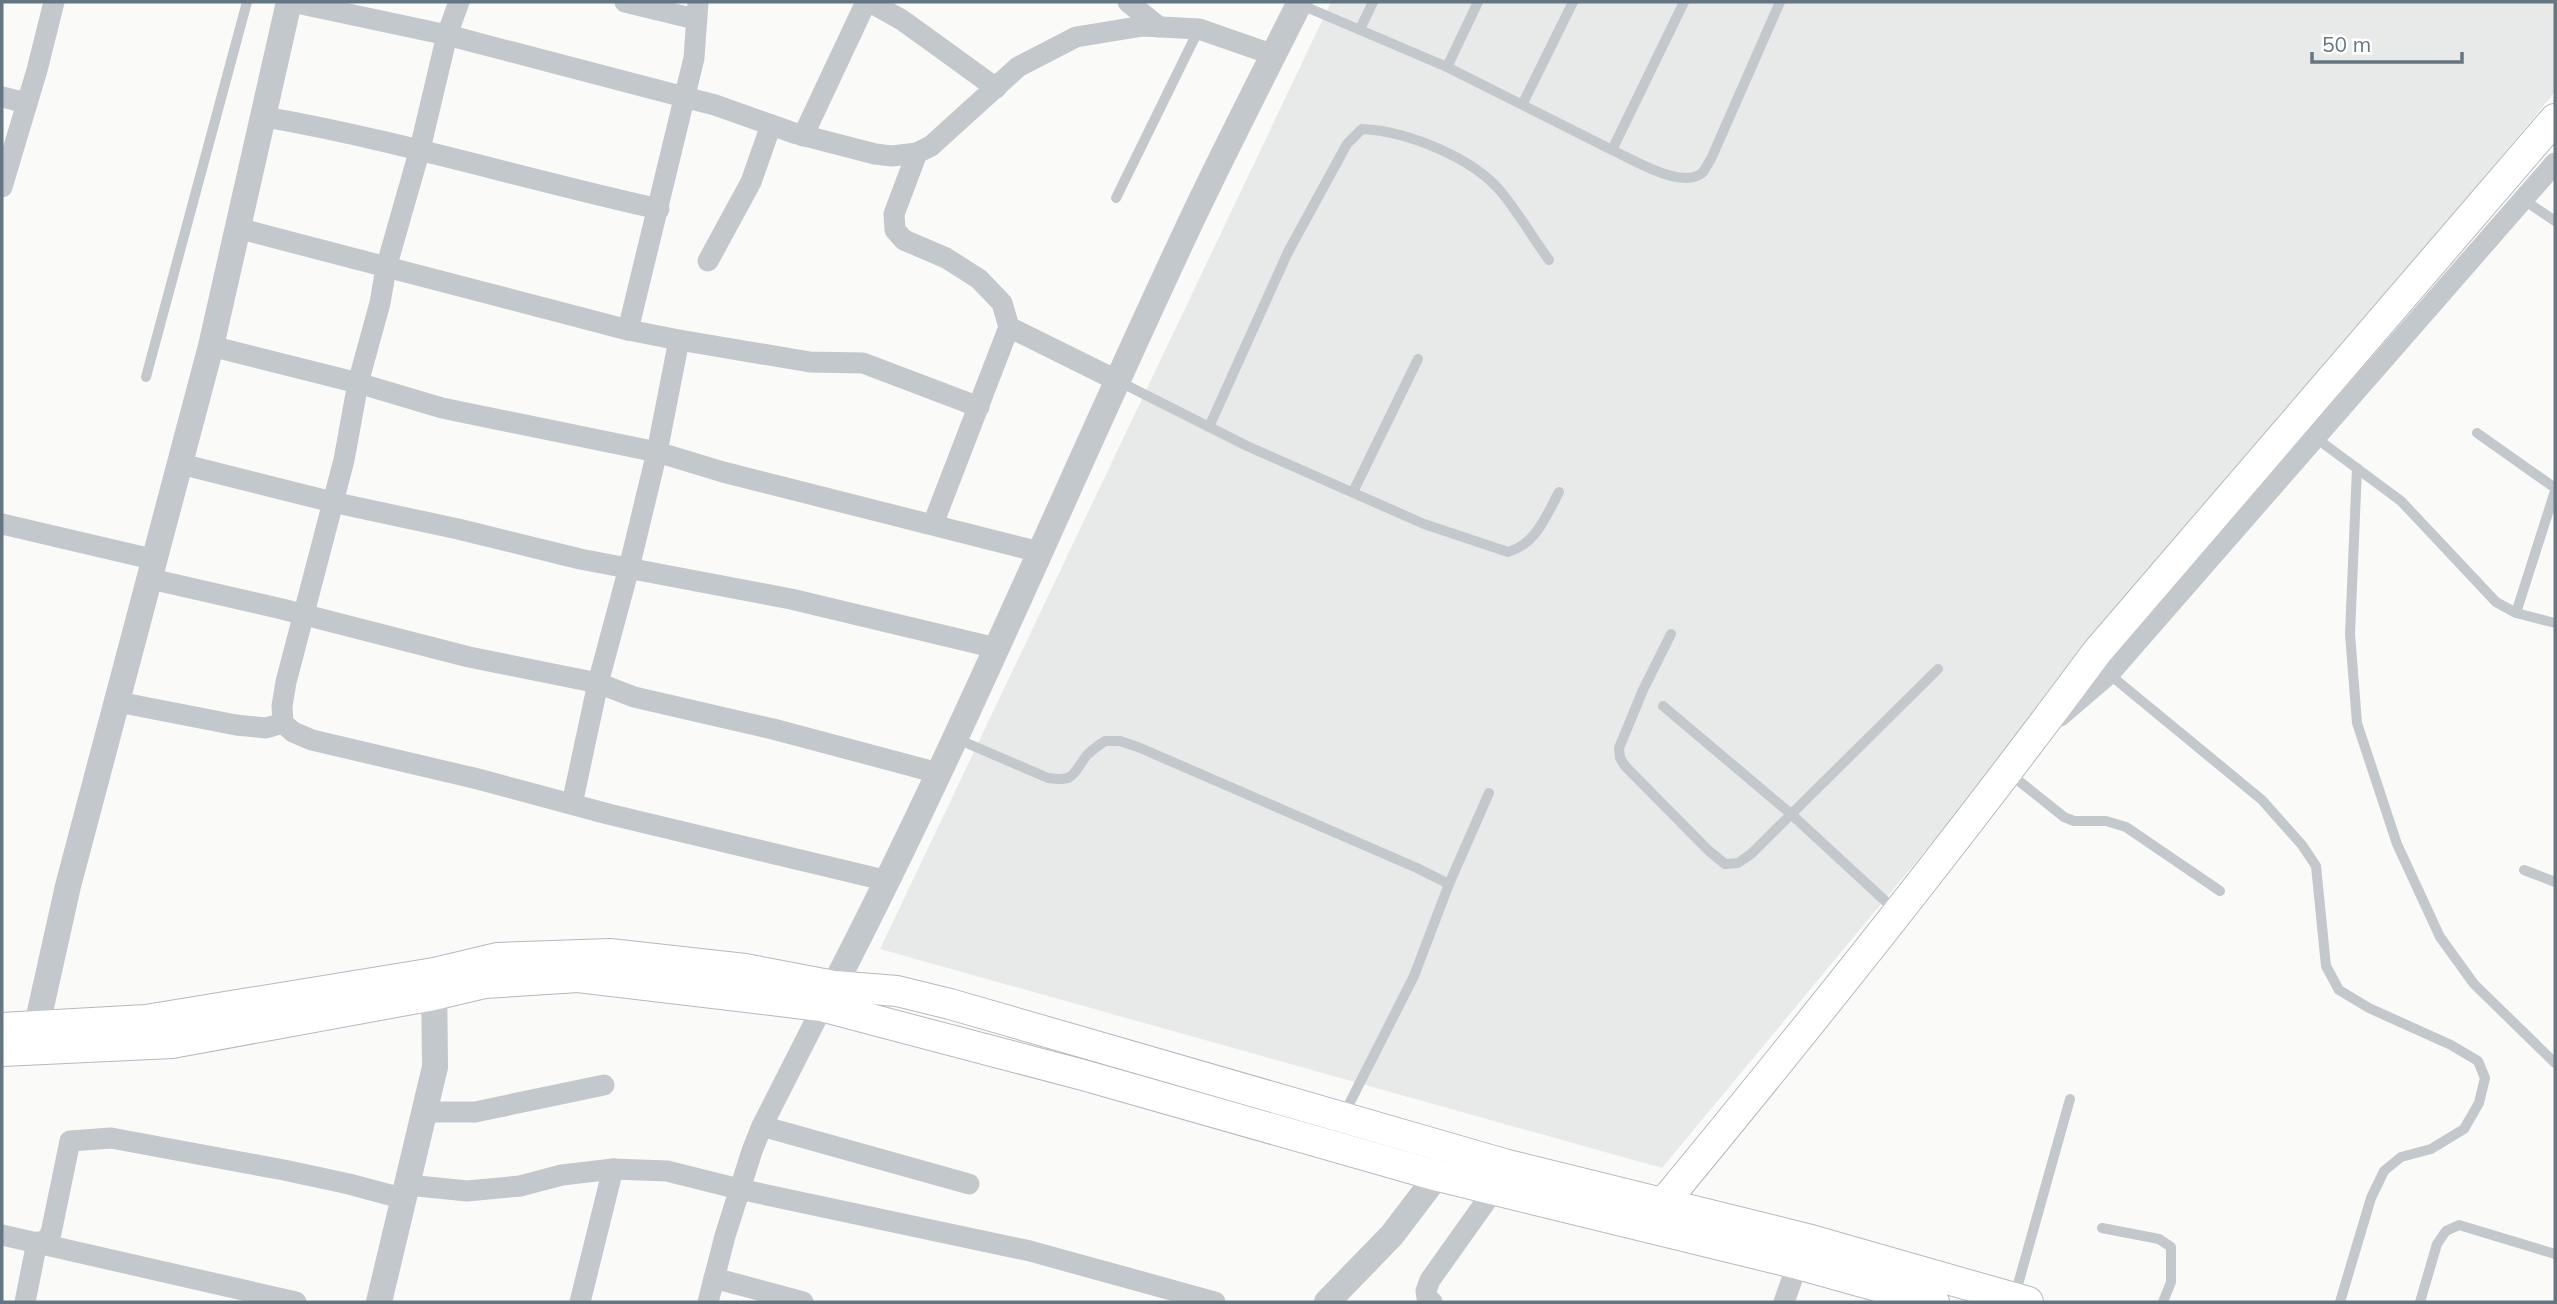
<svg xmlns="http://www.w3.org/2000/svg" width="2557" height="1304" font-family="Mulish,sans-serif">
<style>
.built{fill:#e8e9e9}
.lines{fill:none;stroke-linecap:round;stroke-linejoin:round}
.secondary-casing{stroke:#b3babf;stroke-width:32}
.service{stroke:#c3c8cc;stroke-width:10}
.minor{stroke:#c3c8cc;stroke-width:21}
.tertiary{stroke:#c3c8cc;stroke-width:26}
.secondary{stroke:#fff;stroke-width:30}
</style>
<rect width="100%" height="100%" fill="#fafaf8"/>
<polygon class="built" points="1331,2 2555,2 2555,92 1662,1168 880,949"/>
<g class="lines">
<g class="secondary-casing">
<g id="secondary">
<polyline points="2,1028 146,1020 434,973 497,958 610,954 745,969 834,986 897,991 950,1004 1504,1164 1807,1239 2028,1302"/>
<polyline points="2,1051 172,1043 434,995 485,983 578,977 821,1006 1083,1075 1438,1176 1798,1264 1934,1302"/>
<path d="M1651,1218C1804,1033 1954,845 2097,652L2555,119"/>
</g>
</g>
<g class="service">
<path d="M1684,2L1612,150C1632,159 1682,190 1702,173C1705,170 1708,163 1711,159L1780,2"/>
<polyline points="1299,4 1447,67 1612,150"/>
<polyline points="1360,29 1373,2"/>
<polyline points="1447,67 1478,2"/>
<polyline points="1523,103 1573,2"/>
<polyline points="1116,198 1199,29"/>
<polyline points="2524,200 2555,221"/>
<polyline points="146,377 247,2"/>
<path d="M1118,381L1247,446L1424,524L1508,552C1536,544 1546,516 1559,492"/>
<path d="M1209,427L1288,252L1347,144L1362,129C1407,131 1474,158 1502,193C1519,214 1533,238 1549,260"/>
<polyline points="2477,433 2555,488"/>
<polyline points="2316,438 2401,501 2496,602 2516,613 2555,623"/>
<polyline points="2357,468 2350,634 2357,723 2397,844 2440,937 2474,984 2555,1063"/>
<polyline points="1353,492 1418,359"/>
<polyline points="2516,613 2555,491"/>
<polyline points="1671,634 1643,690 1619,748 1620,758 1625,766 1709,851 1725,864 1738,863 1751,854 1938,669"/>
<polyline points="2109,674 2262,800 2302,845 2316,866 2326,966 2339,990 2369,1008 2451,1045 2478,1061 2485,1078 2479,1103 2464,1129 2431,1149 2401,1157 2384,1171 2371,1198 2340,1302"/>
<polyline points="1663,706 1791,814 1895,910"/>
<path d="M955,738L1048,778C1076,782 1072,774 1087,755C1092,750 1099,745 1105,741H1120L1138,747L1417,868L1449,884"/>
<polyline points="2009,773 2064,817 2074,821 2106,821 2126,827 2220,891"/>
<polyline points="2524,870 2555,882"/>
<polyline points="1344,1114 1414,976 1449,884 1489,793"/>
<polyline points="2102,1228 2159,1239 2171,1247 2171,1282 2163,1302"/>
<polyline points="2015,1295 2070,1099"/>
<polyline points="2420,1302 2437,1244 2446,1231 2459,1225 2555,1254"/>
</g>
<g class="minor">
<polyline points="292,2 447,35 684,97 715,105 794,133 875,154 892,156 917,153 931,146 1018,67 1076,37 1143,26 1199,29 1274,55"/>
<polyline points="459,2 447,35 420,149 386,268 380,303 358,383 344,460 286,682 282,706 283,723 293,732 312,740 478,779 608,814 888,881"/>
<polyline points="625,2 695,19"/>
<polyline points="870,2 902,20 996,88"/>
<polyline points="1128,2 1159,27"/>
<polyline points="2,97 27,103"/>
<path d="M265,117C398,140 527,180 659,209"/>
<polyline points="803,136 866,2"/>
<polyline points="917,153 894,214 895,230 904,240 946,258 979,279 1002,303 1009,327 933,524"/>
<polyline points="2,187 37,70 54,2"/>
<polyline points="237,228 628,330"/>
<polyline points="708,261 751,182 771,125"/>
<polyline points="1009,327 1118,381"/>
<polyline points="679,340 810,362 863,363 979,407"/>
<polyline points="211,346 358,383 442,408 657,452 723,472 1039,552"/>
<polyline points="181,464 332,502 458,529 580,559 791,599 996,648"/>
<polyline points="2,524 156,560"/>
<polyline points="151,579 282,609 469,657 598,683 634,697 773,729 938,773"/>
<polyline points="118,702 236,725 266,728 283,723"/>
<polyline points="2060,716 2109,674 2555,163"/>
<polyline points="572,804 598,683 629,568 657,452 679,340 628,330 694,58 698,2"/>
<polyline points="424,1112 475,1112 604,1085"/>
<polyline points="762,1126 969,1184"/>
<polyline points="408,1185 467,1191 520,1186 562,1175 613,1169 667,1171 739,1189 1030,1251 1215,1302"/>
<polyline points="2,1235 296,1302"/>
<polyline points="44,1243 51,1233 70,1141 111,1138 284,1170 349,1184 405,1199"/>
<polyline points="714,1278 803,1302"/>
<polyline points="25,1302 37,1242"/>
<polyline points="580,1302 613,1169"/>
<polyline points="708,1302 725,1236 752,1151 762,1126 828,996"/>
<polyline points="1432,1302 1427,1298 1426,1291 1430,1280 1494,1190"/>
<polyline points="1784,1302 1802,1251"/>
</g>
<g class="tertiary">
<path d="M834,986C962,739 1068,483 1186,232C1222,155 1262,78 1300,2"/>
<polyline points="37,1025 68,886 211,346 289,2"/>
<polyline points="379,1302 435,1067 434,975"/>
<polyline points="1327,1302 1392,1235 1449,1160"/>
</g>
<use href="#secondary" class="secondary"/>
</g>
<rect width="2557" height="1304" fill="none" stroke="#657683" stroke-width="7"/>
<path d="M2312 52v10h150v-10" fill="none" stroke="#657683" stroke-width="3.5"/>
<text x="2322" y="52" font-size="21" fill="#657683" stroke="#ffffff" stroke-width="5" paint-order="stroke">50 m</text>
</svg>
